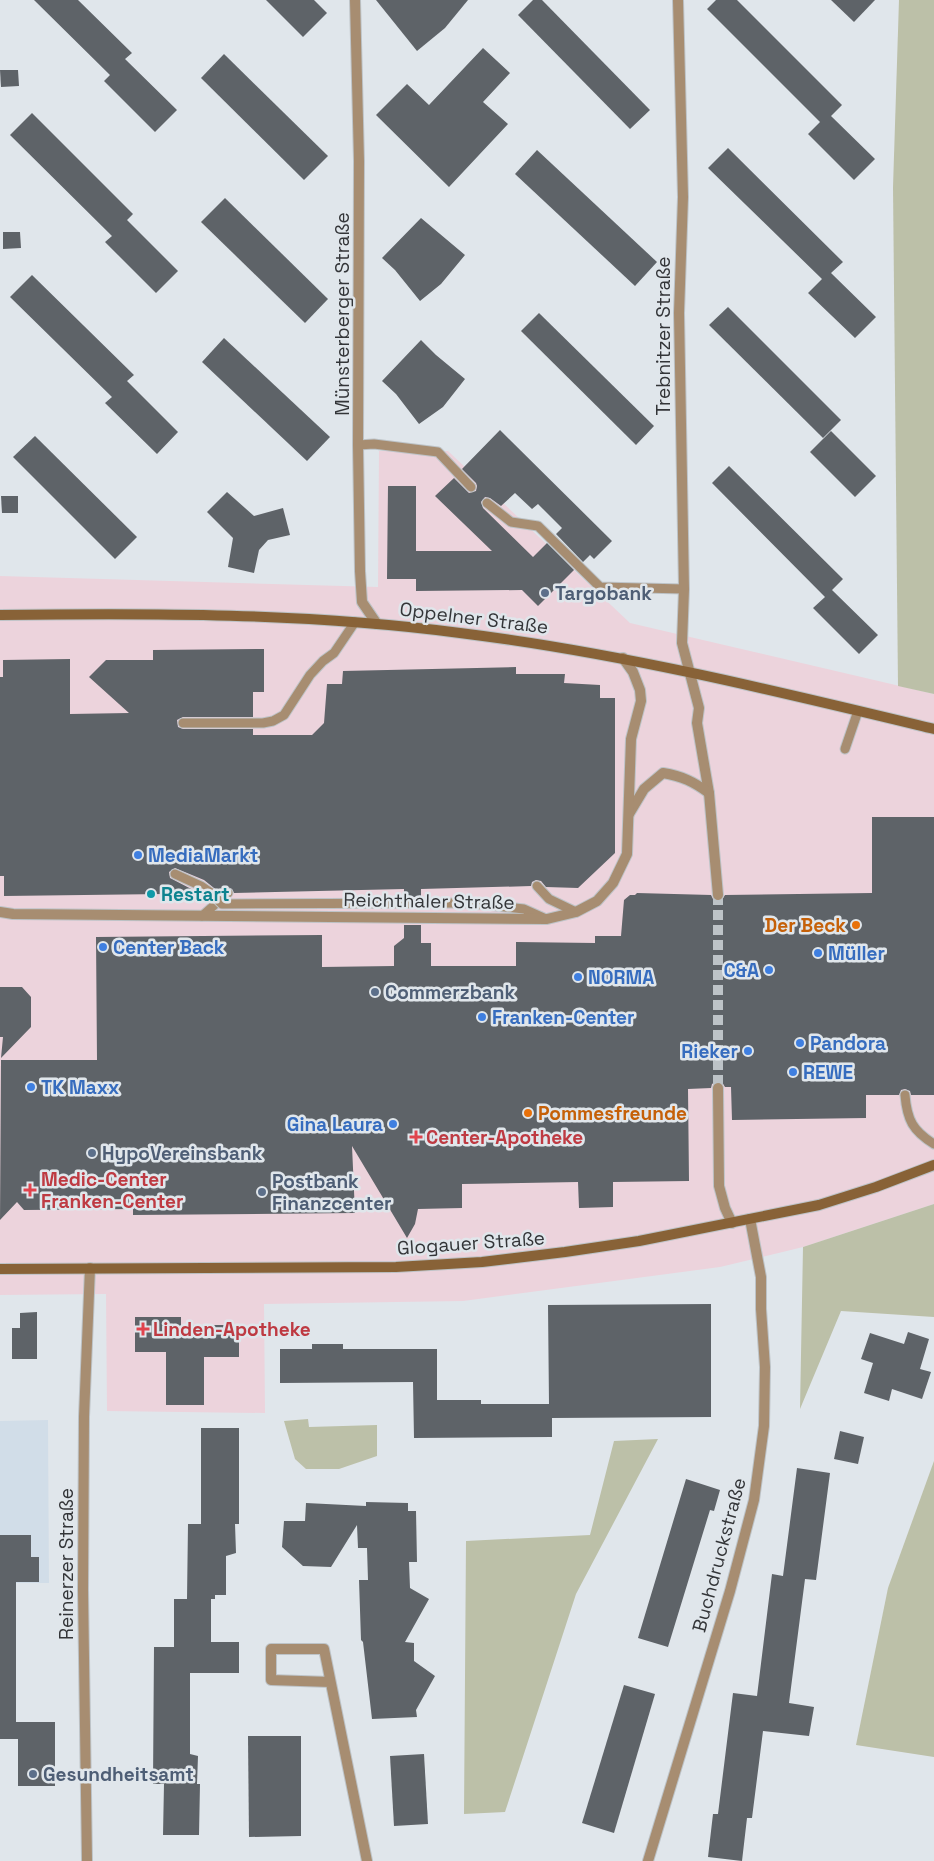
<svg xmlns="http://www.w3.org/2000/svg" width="934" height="1861" font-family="'Space Grotesk',sans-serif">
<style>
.commercial{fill:#ecd3dc}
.built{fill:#d1dde8}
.green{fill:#bcc0a8}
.building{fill:#5e6368}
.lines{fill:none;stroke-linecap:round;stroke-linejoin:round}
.street-tunnel{stroke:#bdc3c7;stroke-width:10;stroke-dasharray:10 5;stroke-linecap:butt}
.lane-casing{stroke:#bdc3c7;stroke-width:11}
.street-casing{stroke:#bdc3c7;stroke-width:12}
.secondary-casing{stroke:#bdc3c7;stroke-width:12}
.lane{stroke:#a78d71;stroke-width:9}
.street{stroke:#a78d71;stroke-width:10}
.secondary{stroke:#886237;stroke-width:10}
.lane-bridge-casing{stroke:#bdc3c7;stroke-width:11;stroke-linecap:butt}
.lane-bridge{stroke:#a78d71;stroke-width:9}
.service-dot{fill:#5c6f8a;stroke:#e0e6eb;stroke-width:2}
.shop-dot{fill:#3f7fe0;stroke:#e0e6eb;stroke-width:2}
.culture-dot{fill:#0f9aa8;stroke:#e0e6eb;stroke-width:2}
.food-dot{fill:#e8710a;stroke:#e0e6eb;stroke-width:2}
.health-dot{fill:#e0444e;stroke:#e0e6eb;stroke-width:2}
.labels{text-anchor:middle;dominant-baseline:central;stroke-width:5;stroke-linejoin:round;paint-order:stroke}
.street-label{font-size:19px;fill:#333538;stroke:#e0e6eb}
.service-label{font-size:19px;font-weight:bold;fill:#4e5e75;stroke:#e0e6eb;text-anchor:start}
.shop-label{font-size:19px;font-weight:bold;fill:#366cbe;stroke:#e0e6eb;text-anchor:start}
.culture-label{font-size:19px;font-weight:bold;fill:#0d838f;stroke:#e0e6eb;text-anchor:start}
.food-label{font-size:19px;font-weight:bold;fill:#c56008;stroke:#e0e6eb;text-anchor:end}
.health-label{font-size:19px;font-weight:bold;fill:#be3a42;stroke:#e0e6eb;text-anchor:start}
</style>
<rect width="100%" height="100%" fill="#e0e6eb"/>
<polygon class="commercial" points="379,451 448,451 630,623 934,694 934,1204 803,1247 720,1267 463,1301 264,1304 265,1413 107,1411 106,1294 0,1295 0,576 378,587"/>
<polygon class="built" points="48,1420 49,1583 0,1583 0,1421"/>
<g class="green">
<polygon points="899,0 934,0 934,694 898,686 893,187"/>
<polygon points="934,1204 934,1317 841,1311 800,1409 803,1247"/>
<polygon points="308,1419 309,1427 377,1425 377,1456 339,1469 306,1469 295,1459 284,1421"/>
<polygon points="658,1439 576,1594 505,1812 464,1814 466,1541 590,1535 614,1441"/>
<polygon points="934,1461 934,1757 856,1745 888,1588"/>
</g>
<g class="building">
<polygon points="34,0 78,0 132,53 125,59 177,110 155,132 104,81 110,75"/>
<polygon points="266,0 314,0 327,13 303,37"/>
<polygon points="376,0 468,0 445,28 417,51"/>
<polygon points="533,0 542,0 650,110 630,129 518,15"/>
<polygon points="716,0 737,0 842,105 831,116 875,159 854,180 808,134 820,122 707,9"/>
<polygon points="831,0 875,0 854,22"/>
<polygon points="483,48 510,73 483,102 508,124 449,187 376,115 407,84 429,105"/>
<polygon points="224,54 328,156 304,180 201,78"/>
<polygon points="0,70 18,70 19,86 1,87"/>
<polygon points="32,113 133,214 127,220 178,271 156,293 105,242 112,236 10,135"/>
<polygon points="728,148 843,262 831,273 876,317 855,338 808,293 822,279 708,168"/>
<polygon points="537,150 657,262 635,286 515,174"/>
<polygon points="225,198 328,299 305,323 201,222"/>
<polygon points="421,218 465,255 441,284 420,301 395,270 382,258"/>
<polygon points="3,232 20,232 21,248 3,249"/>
<polygon points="32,275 134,375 127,381 178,432 157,454 105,403 112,397 10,297"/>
<polygon points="728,307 841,420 823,438 709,325"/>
<polygon points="539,313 654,426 636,445 521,331"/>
<polygon points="224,338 330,437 307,461 202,362"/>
<polygon points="421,340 436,355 465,379 443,407 419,424 396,394 382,381"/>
<polygon points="500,430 612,541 594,559 590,555 583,562 556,534 562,528 538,504 532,509 515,493 501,506 490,498 485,497 481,502 483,508 533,557 547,543 574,570 538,606 522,590 416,591 416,579 387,579 388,486 416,486 416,551 492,551 435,496 454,478 469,493 476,491 477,486 476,483 462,469"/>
<polygon points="831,431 876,476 855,497 810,452"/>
<polygon points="35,436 137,537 115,559 13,457"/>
<polygon points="729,466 843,579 832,590 878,635 859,654 813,608 825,597 712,483"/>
<polygon points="227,492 254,516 283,508 290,535 268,540 259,550 254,573 228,567 233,538 207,512"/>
<polygon points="1,496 18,496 18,513 2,513"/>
<polygon points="264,649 264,692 253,692 253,717 183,717 177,720 178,727 183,729 253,729 253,735 312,735 324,723 327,684 342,684 343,671 516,667 516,674 565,674 564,683 600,685 600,698 615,698 615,853 578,888 546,887 541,881 536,880 532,882 531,886 421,889 421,897 404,897 404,889 234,893 232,889 227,887 219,892 204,880 175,868 169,872 170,878 201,894 164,896 164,894 4,896 4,876 0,876 0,677 3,677 3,660 70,659 70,714 129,713 89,677 106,660 153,660 153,650"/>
<polygon points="872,817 934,817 934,1095 911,1095 910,1091 905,1089 901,1090 899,1095 866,1095 866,1118 732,1120 731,1087 725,1087 722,1082 717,1081 712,1084 711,1088 688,1089 689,1181 613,1182 613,1207 579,1208 578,1182 462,1184 462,1208 418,1209 415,1224 407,1238 352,1146 355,1213 133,1215 133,1209 24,1210 17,1202 0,1220 1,1060 97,1060 96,937 322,935 322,967 394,966 394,946 404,938 404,925 421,925 421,943 431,943 431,966 516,966 516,942 595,943 595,936 621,936 624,900 630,895 635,895 637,893 711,895 713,899 718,902 722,900 725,895 872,893"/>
<polygon points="0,987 22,987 31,997 31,1027 1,1058 3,1037 0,1037"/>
<polygon points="711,1304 711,1417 552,1418 552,1437 414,1438 413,1382 280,1383 280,1349 312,1349 312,1344 343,1344 343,1349 437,1349 437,1400 481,1400 481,1404 549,1404 548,1305"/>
<polygon points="37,1312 37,1359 12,1359 12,1328 20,1328 20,1313"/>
<polygon points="135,1317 181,1317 181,1325 239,1325 239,1357 204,1357 204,1405 166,1405 166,1352 135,1352"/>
<polygon points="908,1332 929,1339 920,1369 931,1372 922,1399 892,1389 889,1401 864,1393 873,1363 861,1359 870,1333 904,1344"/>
<polygon points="201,1428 239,1428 239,1524 235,1524 236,1553 226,1556 226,1595 215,1595 215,1599 211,1599 211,1642 239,1642 239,1673 190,1673 190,1754 198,1756 197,1784 200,1784 199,1835 163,1835 164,1784 153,1784 154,1647 174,1647 174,1599 187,1599 188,1524 201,1524"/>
<polygon points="840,1431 864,1437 858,1464 834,1459"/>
<polygon points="797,1468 830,1473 816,1580 805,1579 789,1703 814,1707 809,1736 763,1731 752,1818 747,1818 742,1861 708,1857 713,1814 718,1814 733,1693 757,1696 772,1574 783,1576"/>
<polygon points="686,1479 720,1490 714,1511 710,1510 668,1647 638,1638"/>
<polygon points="366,1502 408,1503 408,1511 416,1511 417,1562 409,1562 410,1588 429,1599 405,1642 414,1643 414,1661 435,1676 416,1710 417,1717 372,1719 363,1642 361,1640 359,1580 368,1580 367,1548 358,1548 357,1525 331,1567 303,1566 282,1547 284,1521 305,1521 306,1503 366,1506"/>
<polygon points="0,1535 31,1535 31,1557 39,1557 39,1582 16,1582 16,1722 55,1722 55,1786 18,1786 18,1739 0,1739"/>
<polygon points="624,1685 655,1694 614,1833 582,1823"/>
<polygon points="248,1736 301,1736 301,1836 249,1837"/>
<polygon points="424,1754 428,1824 394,1826 390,1756"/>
</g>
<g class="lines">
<polyline class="street-tunnel" points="718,895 718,1088"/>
<g class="lane-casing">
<g id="lane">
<polyline points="358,445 374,444 438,452 471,487"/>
<polyline points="487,503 511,522 538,526 600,587 684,589"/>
<polyline points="183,723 263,723 273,721 284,715 310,675 323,661 334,653 355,622"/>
<polyline points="845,749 858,711"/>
<polyline points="175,874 201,886 211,893"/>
<polyline points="537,886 549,899 576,912"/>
<polyline points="467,903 524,909 544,918"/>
<polyline points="202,916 228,893"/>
<path d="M905,1095C907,1120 913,1131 934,1144"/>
</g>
</g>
<g class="street-casing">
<g id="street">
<polyline points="355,0 359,161 358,445 360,571 362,602 377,624"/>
<polyline points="678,0 683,197 679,313 684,589 682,643 699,708 697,723 709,793 718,895"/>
<path d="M629,814L644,789L663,773C682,776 694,782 709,793"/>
<polyline points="0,912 13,914 547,919 576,912 597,901 613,883 627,854 631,739 641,701 640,690 633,672 623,658"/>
<polyline points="718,1088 719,1186 725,1208 732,1223"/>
<polyline points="330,1682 271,1680 271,1649 324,1649 367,1861"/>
<polyline points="87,1861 83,1590 84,1417 90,1268"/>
<polyline points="648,1861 730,1591 754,1500 764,1426 765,1367 761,1309 761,1277 750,1219"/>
</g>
</g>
<g class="secondary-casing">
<g id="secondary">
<path d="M0,615C153,613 308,613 460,633C621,653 776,691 934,729"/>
<polyline points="0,1269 396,1267 482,1262 565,1252 639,1241 819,1205 876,1187 934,1165"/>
</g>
</g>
<use href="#lane" class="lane"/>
<use href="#street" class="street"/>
<use href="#secondary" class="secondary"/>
<g class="lane-bridge-casing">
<polyline id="lane-bridge" points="211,893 222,904 467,903"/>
</g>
<use href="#lane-bridge" class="lane-bridge"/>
</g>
<g class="service-dot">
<circle cx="545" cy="593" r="5"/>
<circle cx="375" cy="992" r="5"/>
<circle cx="92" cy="1153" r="5"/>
<circle cx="262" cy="1192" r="5"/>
<circle cx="33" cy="1774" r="5"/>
</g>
<g class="shop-dot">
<circle cx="138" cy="855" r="5"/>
<circle cx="103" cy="947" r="5"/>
<circle cx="818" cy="953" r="5"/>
<circle cx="769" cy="970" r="5"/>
<circle cx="578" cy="977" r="5"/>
<circle cx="482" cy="1017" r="5"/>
<circle cx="800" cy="1043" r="5"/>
<circle cx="748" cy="1051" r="5"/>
<circle cx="793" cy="1072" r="5"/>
<circle cx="31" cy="1087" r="5"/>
<circle cx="393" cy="1124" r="5"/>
</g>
<circle class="culture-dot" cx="151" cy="894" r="5"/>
<g class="food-dot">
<circle cx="856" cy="925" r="5"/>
<circle cx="528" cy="1113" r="5"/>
</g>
<g class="health-dot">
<path d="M413.5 1129.5h5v5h5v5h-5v5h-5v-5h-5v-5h5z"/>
<path d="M27.5 1182.5h5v5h5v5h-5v5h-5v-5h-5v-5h5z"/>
<path d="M140.5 1321.5h5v5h5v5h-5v5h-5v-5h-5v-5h5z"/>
</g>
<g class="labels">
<g class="street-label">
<text transform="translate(342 314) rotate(-90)">Münsterberger Straße</text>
<text transform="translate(663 336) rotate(-90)">Trebnitzer Straße</text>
<text transform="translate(474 618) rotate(7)">Oppelner Straße</text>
<text transform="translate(429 901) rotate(1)">Reichthaler Straße</text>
<text transform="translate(471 1243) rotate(-4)">Glogauer Straße</text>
<text transform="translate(719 1555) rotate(-75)">Buchdruckstraße</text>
<text transform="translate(66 1564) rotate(-90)">Reinerzer Straße</text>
</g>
<g class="service-label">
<text x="555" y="593">Targobank</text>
<text x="385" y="992">Commerzbank</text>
<text x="102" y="1153">HypoVereinsbank</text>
<text x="272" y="1181">Postbank<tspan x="272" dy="22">Finanzcenter</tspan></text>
<text x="43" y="1774">Gesundheitsamt</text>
</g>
<g class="shop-label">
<text x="148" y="855">MediaMarkt</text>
<text x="113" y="947">Center Back</text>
<text x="828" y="953">Müller</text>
<text x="759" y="970" text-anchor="end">C&amp;A</text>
<text x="588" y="977">NORMA</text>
<text x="492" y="1017">Franken-Center</text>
<text x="810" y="1043">Pandora</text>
<text x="738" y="1051" text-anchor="end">Rieker</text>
<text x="803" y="1072">REWE</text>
<text x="41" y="1087">TK Maxx</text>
<text x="383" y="1124" text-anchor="end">Gina Laura</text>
</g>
<g class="culture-label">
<text x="161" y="894">Restart</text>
</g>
<g class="food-label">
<text x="846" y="925">Der Beck</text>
<text x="538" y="1113" text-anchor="start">Pommesfreunde</text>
</g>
<g class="health-label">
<text x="426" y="1137">Center-Apotheke</text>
<text x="41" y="1179">Medic-Center<tspan x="41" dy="22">Franken-Center</tspan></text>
<text x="153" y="1329">Linden-Apotheke</text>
</g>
</g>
</svg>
